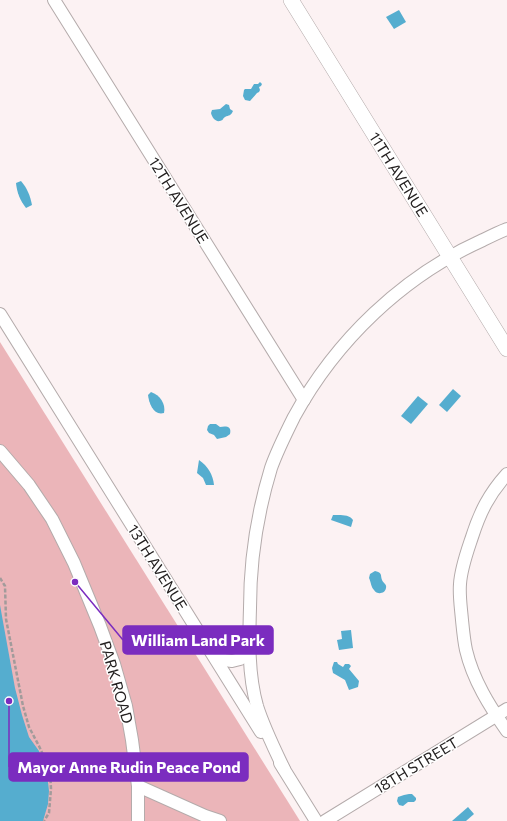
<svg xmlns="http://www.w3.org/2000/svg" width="507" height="821" font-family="Commissioner,sans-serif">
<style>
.green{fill:#ebb5b9}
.water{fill:#55adcf}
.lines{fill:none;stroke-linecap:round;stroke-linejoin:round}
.minor-casing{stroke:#b4abab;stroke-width:14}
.tertiary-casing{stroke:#b4abab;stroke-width:16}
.path{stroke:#a29b9b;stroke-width:2.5;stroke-dasharray:4 2;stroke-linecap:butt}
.minor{stroke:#fff;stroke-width:12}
.tertiary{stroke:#fff;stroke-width:15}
.labels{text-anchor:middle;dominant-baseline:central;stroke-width:3;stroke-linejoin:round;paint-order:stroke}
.street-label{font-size:15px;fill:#242121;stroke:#fff}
.leader{fill:none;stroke:#7b2cbf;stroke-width:1.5}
.callout-dot{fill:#7b2cbf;stroke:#fff;stroke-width:1.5}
.callout{fill:#7b2cbf;stroke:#7b2cbf;stroke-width:1.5}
.callout-label{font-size:16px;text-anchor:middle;font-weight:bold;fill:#fff}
</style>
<rect width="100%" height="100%" fill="#fcf2f3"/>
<polygon class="green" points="0,342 300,821 0,821"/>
<g class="water">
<polygon points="399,10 406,22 394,29 386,17"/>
<polygon points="260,82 262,84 261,86 259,87 260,90 259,92 257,93 250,101 245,100 243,96 244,90 245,89 251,89 254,84 258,84"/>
<path d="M226,104L229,105L230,109L233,111C231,116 229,115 225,117C222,119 224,120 220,121C215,122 212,117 211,113L212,110L220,109Z"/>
<path d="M21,181C27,188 30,195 32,205L26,208C20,200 17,193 16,183Z"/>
<polygon points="453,389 461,396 447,412 439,405"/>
<path d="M151,392C160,395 166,404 164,413C154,416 149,404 148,395Z"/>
<polygon points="418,396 428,404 411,424 401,416"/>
<path d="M210,424H216L220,427C226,426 232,426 230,434L226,437L217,439L214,435L209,433L207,430L208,426Z"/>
<path d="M199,460C208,466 213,475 214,485H206L203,478L197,473Z"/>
<path d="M333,515C340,515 349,514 353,520L351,527L331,520Z"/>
<path d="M375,571C383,573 380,575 382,580C383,583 387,584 386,588C385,594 377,595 374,590C371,587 371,582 369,578L370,574Z"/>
<polygon points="0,605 15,688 22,715 29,737 39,751 47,773 49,791 48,804 43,821 0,821"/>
<polygon points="351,630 353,648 339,650 337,640 342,639 341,631"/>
<polygon points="334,662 337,662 338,664 343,667 345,664 349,664 351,666 349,669 359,681 358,687 349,690 345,680 333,673 332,668"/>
<polygon points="409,794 412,794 416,798 416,800 414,802 408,802 403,806 399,805 397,801 398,797 404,795"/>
<polygon points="468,807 474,814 466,821 452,821"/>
</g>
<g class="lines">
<g class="minor-casing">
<g id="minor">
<polyline points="54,0 304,400"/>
<polyline points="0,314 261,732"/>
<polyline points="0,451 29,485 52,519 74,563 100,626 114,664 126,706 132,740 138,786 138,821"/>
<path d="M507,474C489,494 480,512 472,537C467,552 461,568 460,584C459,596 461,608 462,620C463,630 464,641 466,650C473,680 490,707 507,731"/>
<polyline points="212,652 224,660 232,661 240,659 245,655 250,646"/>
<polyline points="280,763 316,821"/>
<path d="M284,769C274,748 264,728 257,706C248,674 249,640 250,608C250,560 257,514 271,468C277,451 286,433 294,417C336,340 403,276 483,240C491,236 499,232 507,229"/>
<polyline points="138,786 205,816 220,821"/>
<polyline points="325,821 507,709"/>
</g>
</g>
<g class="tertiary-casing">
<polyline id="tertiary" points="291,0 507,349"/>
</g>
<polyline class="path" points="0,578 5,586 6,619 23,706 29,727 39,746 50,770 51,789 49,813 44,821"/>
<use href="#minor" class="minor"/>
<use href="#tertiary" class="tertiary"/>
</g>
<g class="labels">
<g class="street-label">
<text transform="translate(399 174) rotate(58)">11TH AVENUE</text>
<text transform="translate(179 200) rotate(58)">12TH AVENUE</text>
<text transform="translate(158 567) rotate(58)">13TH AVENUE</text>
<text transform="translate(117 682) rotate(74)">PARK ROAD</text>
<text transform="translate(416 765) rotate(-31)">18TH STREET</text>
</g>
</g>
<path class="leader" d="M75 582L123 640M9 701L9 767"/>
<g class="callout-dot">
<circle cx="75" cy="582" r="4"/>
<circle cx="9" cy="701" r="4"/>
</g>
<g class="callout">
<rect x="123" y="626" width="150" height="28" rx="4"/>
<rect x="9" y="753" width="239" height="28" rx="4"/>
</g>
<g class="callout-label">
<text x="198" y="646">William Land Park</text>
<text x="129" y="773">Mayor Anne Rudin Peace Pond</text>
</g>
</svg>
